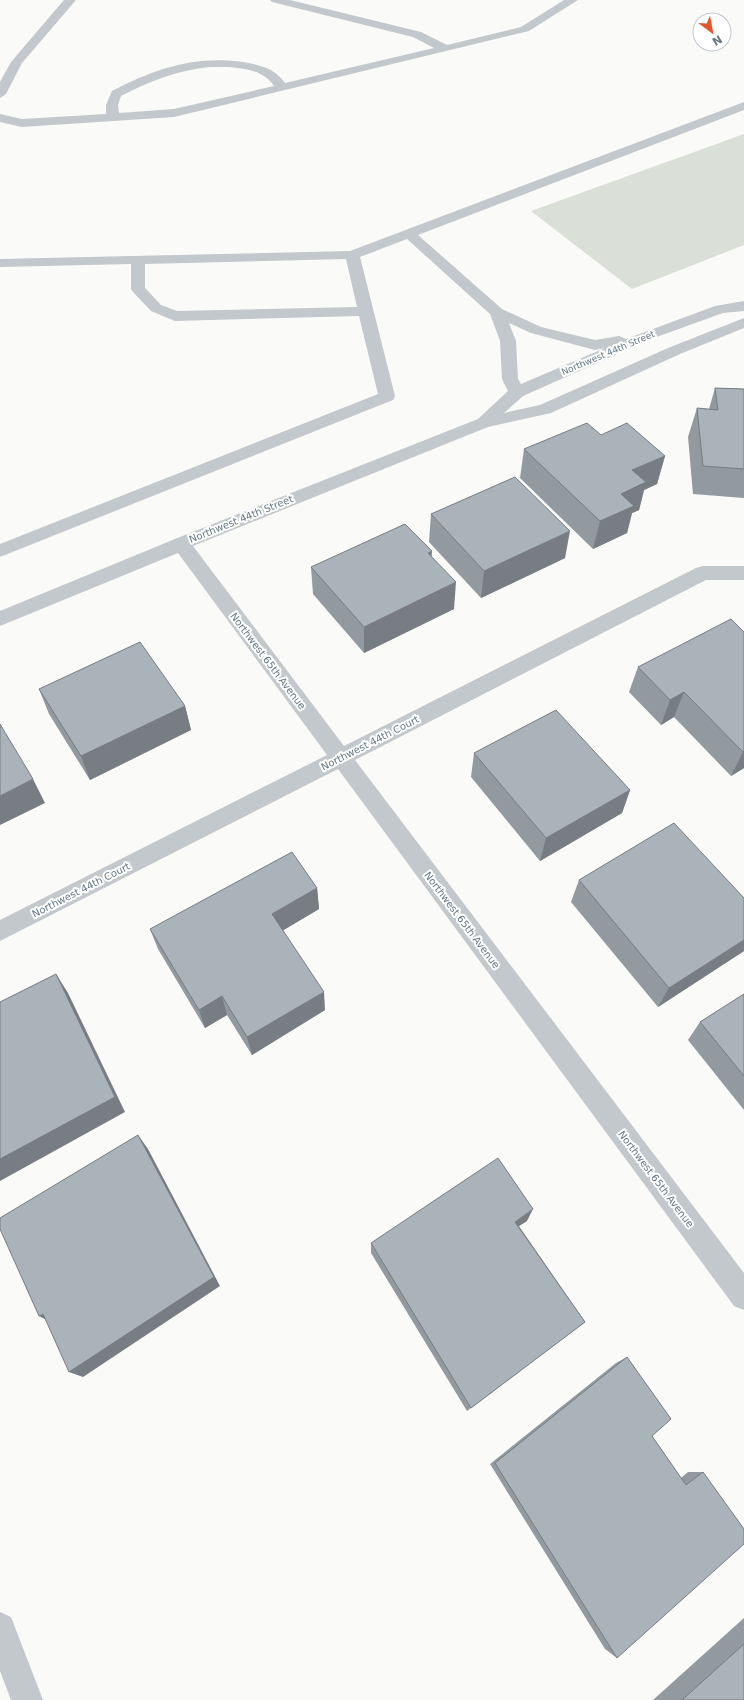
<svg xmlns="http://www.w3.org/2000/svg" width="744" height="1700" font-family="'DejaVu Sans',sans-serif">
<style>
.green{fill:#dadfd7}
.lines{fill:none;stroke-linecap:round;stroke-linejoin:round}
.minor{fill:#c3c8cc;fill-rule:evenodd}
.wall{fill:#929a9f}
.shaded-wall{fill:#777d82}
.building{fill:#aab3b9;stroke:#777d82}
.labels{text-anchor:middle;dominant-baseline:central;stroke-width:4;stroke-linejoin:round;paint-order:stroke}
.far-street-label{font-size:9px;fill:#657683;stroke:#fff}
.street-label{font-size:10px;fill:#657683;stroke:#fff}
</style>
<rect width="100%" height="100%" fill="#fafaf8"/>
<polygon class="green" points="744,134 744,245 632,289 531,211"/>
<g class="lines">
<g class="minor">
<polygon points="64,0 76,0 22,63 6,94 0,98 0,82 11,62"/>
<path d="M270,0H290L421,32L447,45L521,27L564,0H578L529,31L174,117L22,127L0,122V114L22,119L106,114V105L112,91C154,69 195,55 243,62C260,65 275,68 285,83L434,48L413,37L272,2ZM210,67C231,67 261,66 274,86L174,109L119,113L118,105L121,96C150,81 178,70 210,67Z"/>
<path d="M744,102V110L418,235L502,309L541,327L595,340L619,336L626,339L715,306L744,301V311L723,313L651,339L523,396L504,413L540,405L668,348L744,318V328L680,354L551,413L488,427L193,546L344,746L696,568L703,566H744V580H706L355,760L744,1273V1310L734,1306L338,769L0,941V920L327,755L178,553L0,626V611L175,539L478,419L508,391L502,379L500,341L490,314L407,239L360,257L395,396L393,400L0,557V544L378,394L359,316L175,321L151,311L133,292L131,289V264L0,267V259L350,251ZM346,259L357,307L177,311L161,305L145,288V264ZM509,323L531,333L595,350L605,348L521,384L518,379L516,341Z"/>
<polygon points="0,1612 11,1617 43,1700 11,1700 0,1671"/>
</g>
</g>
<g class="wall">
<polygon points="715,388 744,389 744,498 693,494 688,437 697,408 709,409"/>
<polygon points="601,435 665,456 657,484 644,490 639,510 632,513 627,533 593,549 520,478 524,449"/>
<polygon points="431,514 565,558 481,598 429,542"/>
<polygon points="431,556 454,609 364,653 313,594 311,567"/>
<polygon points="744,632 744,768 731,776 674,717 661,725 629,692 638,667"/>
<polygon points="39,689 185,706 191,730 90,780 49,714"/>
<polygon points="474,753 630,790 622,813 540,861 471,777"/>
<polygon points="579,880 744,898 744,951 658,1007 571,902"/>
<polygon points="317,888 319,909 282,931 325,1010 252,1055 227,1015 205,1028 158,949 150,929"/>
<polygon points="744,994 744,1110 688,1040 700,1022"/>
<polygon points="527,1221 519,1226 585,1322 467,1411 371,1253 371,1243"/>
<polygon points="627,1357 652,1436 681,1478 688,1472 703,1472 617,1658 605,1649 490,1464 616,1363"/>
<polygon points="744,1618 744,1700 653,1700"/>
</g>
<g class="shaded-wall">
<polygon points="665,456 657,484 644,490 639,510 632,513 627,533 593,549 600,521 621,494 632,470"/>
<polygon points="570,531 565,558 481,598 484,571"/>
<polygon points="432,551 430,578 428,553"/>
<polygon points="456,582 454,609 364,653 364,627"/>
<polygon points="684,692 674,717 661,725 670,700"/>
<polygon points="185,706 191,730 90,780 81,756"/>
<polygon points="744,751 744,768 731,776 743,752"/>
<polygon points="33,779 45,803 0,825 0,796"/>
<polygon points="630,790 622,813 540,861 546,838"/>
<polygon points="317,888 319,909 275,935 272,914"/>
<polygon points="744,940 744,951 658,1007 669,988"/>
<polygon points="56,974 68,993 125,1112 0,1181 0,1159"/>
<polygon points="324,992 325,1010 252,1055 247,1037"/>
<polygon points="222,996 227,1015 205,1028 199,1010"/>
<polygon points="138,1135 148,1149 220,1286 83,1377 69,1372"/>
<polygon points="533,1209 527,1221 509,1232 515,1222"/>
<polygon points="43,1314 54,1324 39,1316"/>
</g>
<g class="building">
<polygon points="715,388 744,389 744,469 703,466 697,408 718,410"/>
<polygon points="587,423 601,435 627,423 665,456 632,470 646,482 621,494 634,506 600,521 524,449"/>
<polygon points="515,477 570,531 484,571 431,514"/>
<polygon points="405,524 432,551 428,553 456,582 364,627 311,567"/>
<polygon points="731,619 744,632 744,751 743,752 684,692 670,700 638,667"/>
<polygon points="140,642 185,706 81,756 39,689"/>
<polygon points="556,710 630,790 546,838 474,753"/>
<polygon points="0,724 33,779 0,796"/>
<polygon points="674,823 744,898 744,940 669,988 579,880"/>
<polygon points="292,852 317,888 272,914 324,992 247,1037 222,996 199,1010 150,929"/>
<polygon points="56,974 115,1097 0,1159 0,1002"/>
<polygon points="744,994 744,1076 700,1022"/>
<polygon points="138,1135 214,1277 69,1372 43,1314 39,1316 0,1229 0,1218"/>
<polygon points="498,1158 533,1209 515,1222 585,1322 471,1408 371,1243"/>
<polygon points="627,1357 671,1419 652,1436 686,1485 703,1472 744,1529 744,1544 617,1658 495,1463"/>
<polygon points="744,1644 744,1700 682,1700"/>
</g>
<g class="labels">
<g class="far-street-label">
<text transform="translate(608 353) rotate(-23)">Northwest 44th Street</text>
</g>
<g class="street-label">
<text transform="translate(241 519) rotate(-22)">Northwest 44th Street</text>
<text transform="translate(268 661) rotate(53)">Northwest 65th Avenue</text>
<text transform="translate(370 743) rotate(-27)">Northwest 44th Court</text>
<text transform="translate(81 890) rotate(-27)">Northwest 44th Court</text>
<text transform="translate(462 920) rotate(53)">Northwest 65th Avenue</text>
<text transform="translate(656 1179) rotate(53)">Northwest 65th Avenue</text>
</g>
</g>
<g transform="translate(712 32) rotate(148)"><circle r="19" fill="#ffffff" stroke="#c1c8cd"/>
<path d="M0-3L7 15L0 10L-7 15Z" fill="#e4572e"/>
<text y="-6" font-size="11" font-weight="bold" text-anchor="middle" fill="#657683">N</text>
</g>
</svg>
